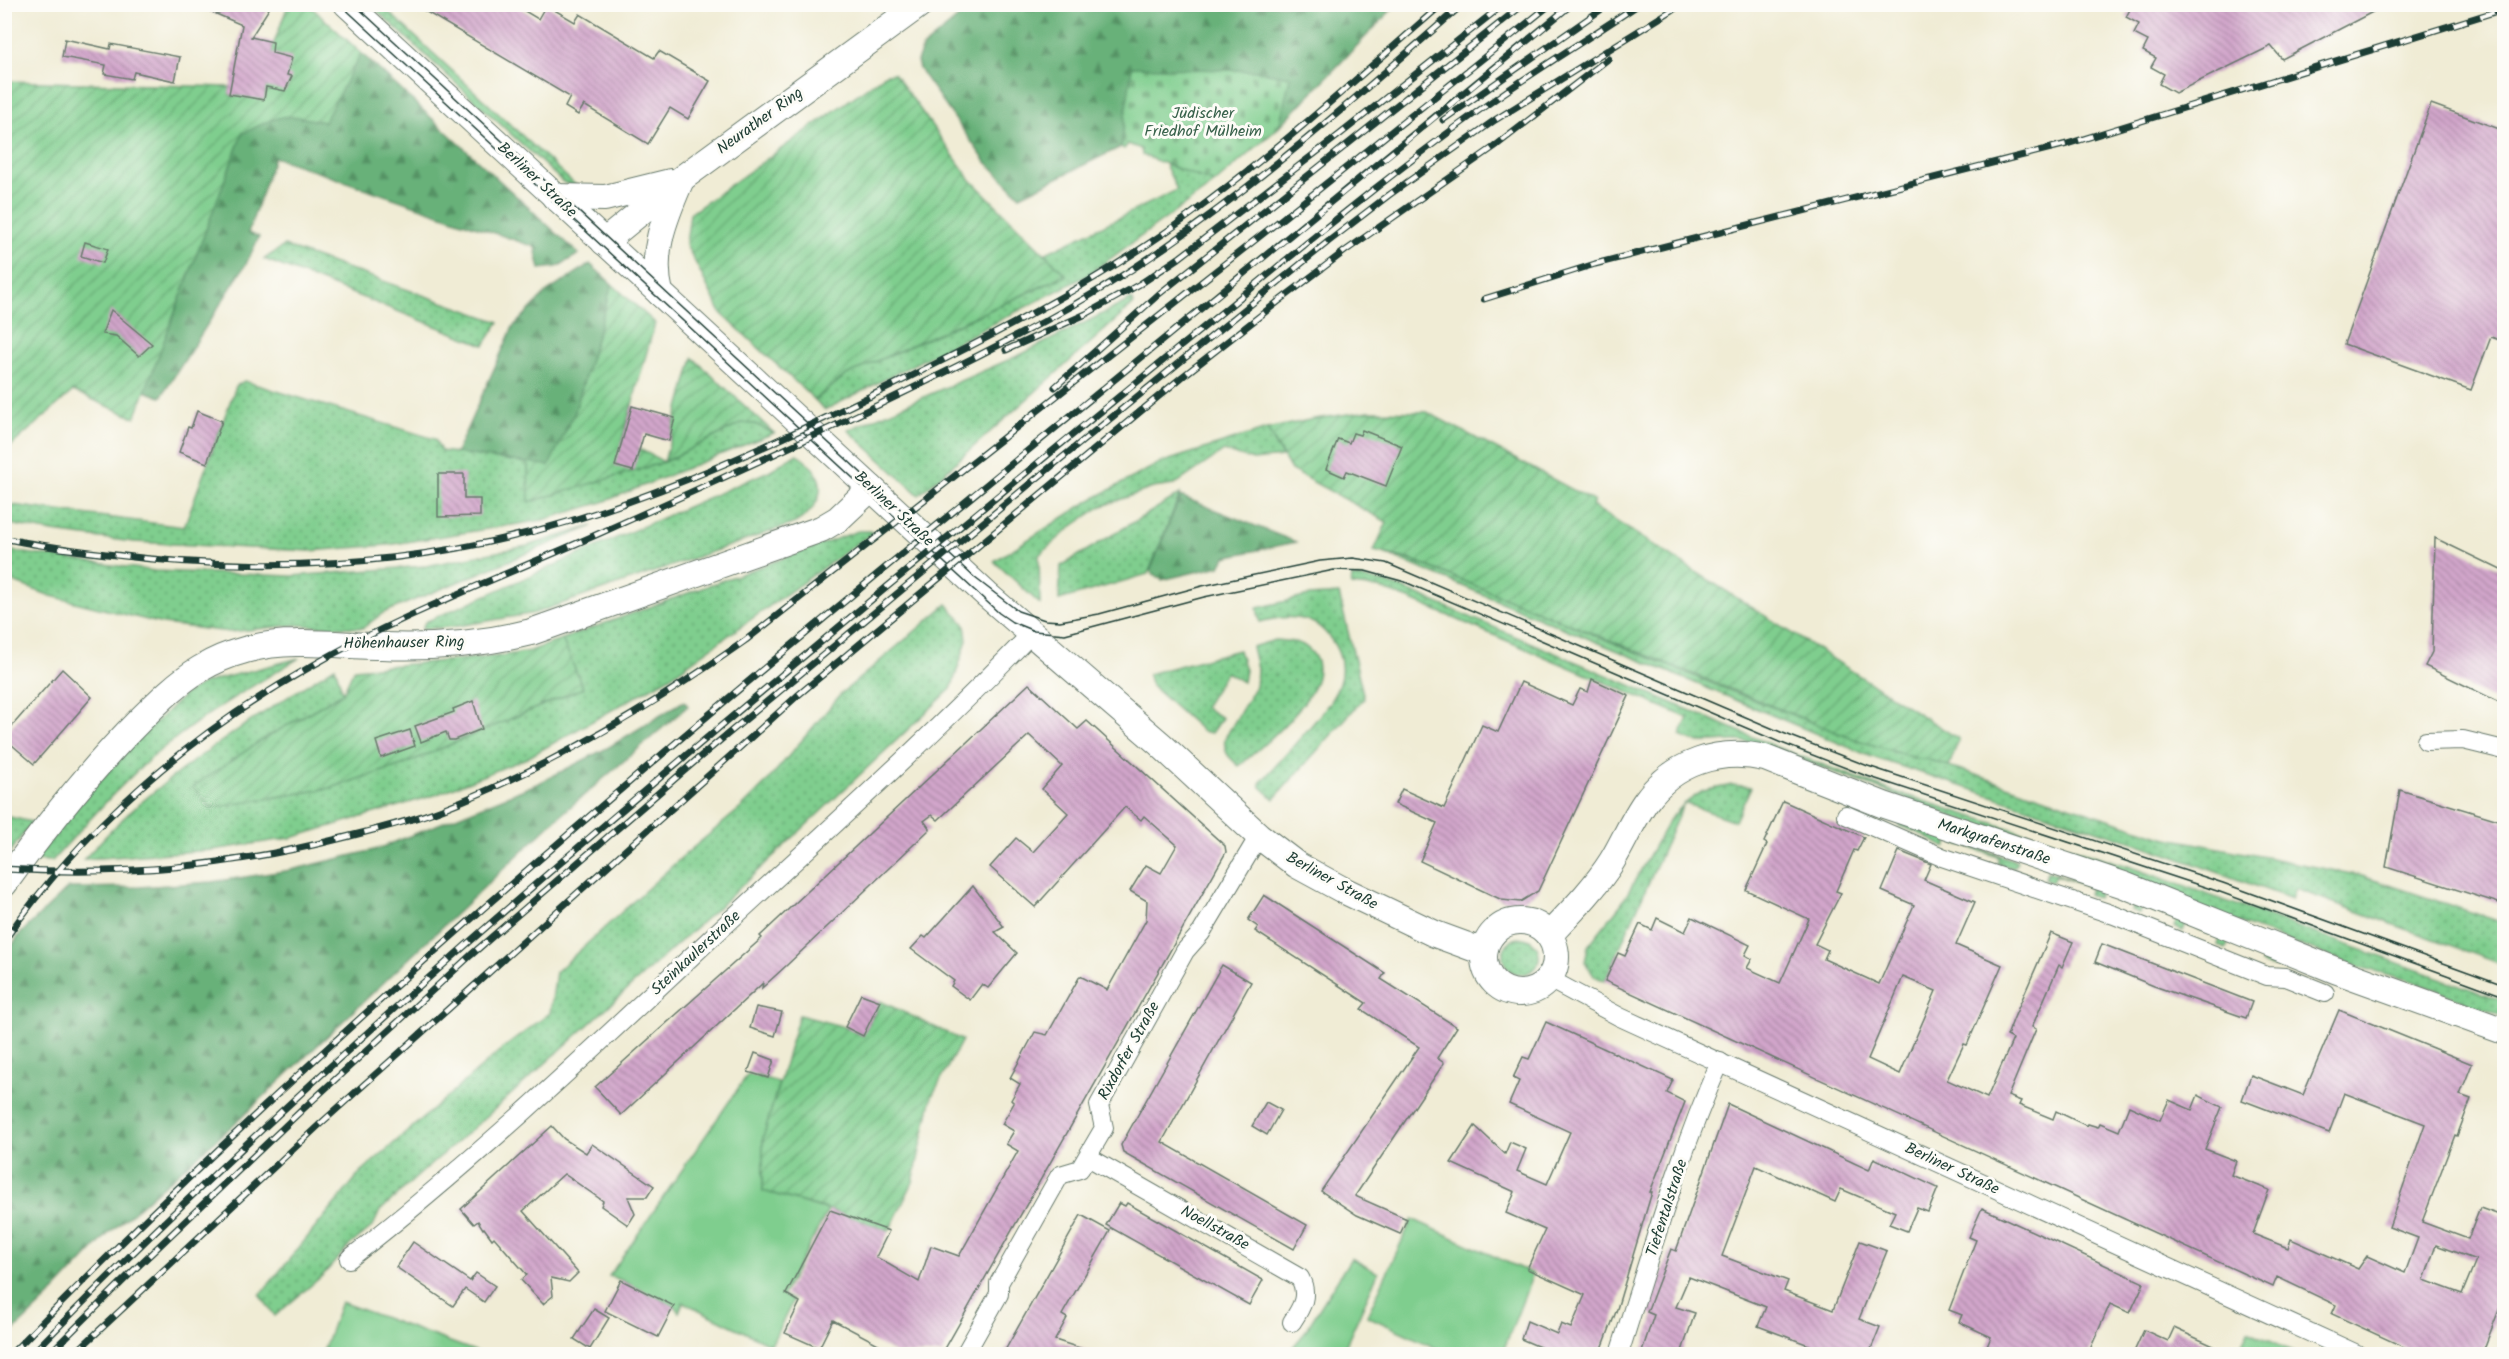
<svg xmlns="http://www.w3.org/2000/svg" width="2509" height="1359" font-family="Kalam,sans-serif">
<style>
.grass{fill:url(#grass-dots);stroke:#4f8661;stroke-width:1.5}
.forest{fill:url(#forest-firs);stroke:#437756;stroke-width:1.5}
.cemetery{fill:url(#cemetery-stones);stroke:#4f8661;stroke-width:1.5}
.park{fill:#7fce8e;stroke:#4f8661;stroke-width:1.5}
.garden{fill:url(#garden-furrows);stroke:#4f8661;stroke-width:1.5}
.building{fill:url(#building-back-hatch);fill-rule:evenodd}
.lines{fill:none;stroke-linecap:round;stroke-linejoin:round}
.street-casing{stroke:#687a6c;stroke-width:20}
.secondary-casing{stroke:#687a6c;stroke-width:28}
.street{stroke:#fff;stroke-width:18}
.secondary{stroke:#fff;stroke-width:26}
.tram{stroke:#1f3d34;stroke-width:1.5}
.rail-casing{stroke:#1f3d34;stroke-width:7}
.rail{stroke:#fdfcf7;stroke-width:4.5;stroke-dasharray:14;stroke-linecap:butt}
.labels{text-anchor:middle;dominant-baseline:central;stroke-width:6;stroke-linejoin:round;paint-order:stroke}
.park-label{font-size:16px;fill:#37614a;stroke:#fdfcf7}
.street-label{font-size:16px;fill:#1f3d34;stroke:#fdfcf7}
</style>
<defs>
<pattern id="grass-dots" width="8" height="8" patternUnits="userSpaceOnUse" patternTransform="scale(1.5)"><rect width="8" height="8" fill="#7fce8e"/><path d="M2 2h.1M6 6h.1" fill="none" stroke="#67a875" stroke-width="1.8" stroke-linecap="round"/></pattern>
<pattern id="forest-firs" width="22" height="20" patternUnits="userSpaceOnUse" patternTransform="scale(1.5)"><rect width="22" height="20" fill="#67b179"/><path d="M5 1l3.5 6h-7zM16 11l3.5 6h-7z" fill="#549164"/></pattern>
<pattern id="cemetery-stones" width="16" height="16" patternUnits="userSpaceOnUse" patternTransform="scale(1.5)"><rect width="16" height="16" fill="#7fce8e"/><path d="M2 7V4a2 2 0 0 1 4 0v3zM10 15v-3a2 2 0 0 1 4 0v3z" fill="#67a875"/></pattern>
<pattern id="garden-furrows" width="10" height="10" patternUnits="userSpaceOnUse" patternTransform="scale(1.5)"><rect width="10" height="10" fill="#7fce8e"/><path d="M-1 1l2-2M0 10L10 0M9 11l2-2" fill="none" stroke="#67a875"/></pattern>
<pattern id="building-back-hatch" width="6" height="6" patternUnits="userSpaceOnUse" patternTransform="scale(1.5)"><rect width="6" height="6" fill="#d2a6cb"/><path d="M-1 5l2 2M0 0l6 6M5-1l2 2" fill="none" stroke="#aa88a6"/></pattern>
</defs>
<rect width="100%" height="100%" fill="#fdfcf7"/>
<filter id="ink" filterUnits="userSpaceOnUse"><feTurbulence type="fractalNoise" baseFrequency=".0167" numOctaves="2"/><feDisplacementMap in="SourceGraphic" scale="12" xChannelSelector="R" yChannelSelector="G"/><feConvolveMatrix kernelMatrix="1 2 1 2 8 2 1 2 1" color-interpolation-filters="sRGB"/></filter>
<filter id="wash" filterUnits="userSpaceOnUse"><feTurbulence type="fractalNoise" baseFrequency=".008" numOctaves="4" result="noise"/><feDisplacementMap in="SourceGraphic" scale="24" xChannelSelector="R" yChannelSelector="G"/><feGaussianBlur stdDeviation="1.35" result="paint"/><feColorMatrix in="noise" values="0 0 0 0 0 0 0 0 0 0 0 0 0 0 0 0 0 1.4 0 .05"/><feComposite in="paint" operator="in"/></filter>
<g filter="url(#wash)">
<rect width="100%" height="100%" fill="#f0ecd5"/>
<g class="grass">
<polygon points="375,5 381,5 581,190 563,182 373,7"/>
<polygon points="1165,164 1215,183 1086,276 825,410 815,400 846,375 1065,276 1044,254 1177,190"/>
<polygon points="284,246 499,322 484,345 264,259"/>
<polygon points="1132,299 1134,304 919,495 848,430 1022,354"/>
<polygon points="244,381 435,439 441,451 528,462 529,502 664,462 742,423 755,424 774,433 603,502 543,520 388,545 309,551 134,542 52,532 5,523 5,504 184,527 236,386"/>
<polygon points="1267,429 1282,457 1253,460 1224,451 1174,485 1153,488 1102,506 1074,525 1039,555 1040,604 994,561 1089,501 1160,463"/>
<path d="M797,454C803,459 811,465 815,471C829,493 813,512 795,523L535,613L452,627L422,629L425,622L769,471Z"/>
<polygon points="1180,494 1148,574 1059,600 1061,566"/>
<polygon points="593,526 383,613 363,628 294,625 230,632 163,624 51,596 5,579 5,550 155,571 292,576 426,566 527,546"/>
<path d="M858,531H870L872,533L670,677L527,758L435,795L291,838L213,850L84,859C99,844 113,827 129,813C192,757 264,712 335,667L343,693L262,740L194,787L211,808L330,788L402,765L583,688L562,639Z"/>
<path d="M1381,552C1447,570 1510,599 1573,626C1687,673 1801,722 1918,759H1926L1949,766L2163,837L2362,876L2504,923V965L2296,889L2292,899L2139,844L1872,757Z"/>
<path d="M1352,577L1378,581L1402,588L1776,747L1889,790L2131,867L2504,1001V1017L2416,982L2356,966L1769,748C1756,744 1744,740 1731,741C1709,741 1703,746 1680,736L1688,718L1409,599L1378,588L1351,585Z"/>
<path d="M1339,594L1364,698L1274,799L1260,786V783C1275,767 1289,751 1303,735C1331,703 1361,672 1325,632C1308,613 1281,616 1260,622L1257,608L1309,596Z"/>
<polygon points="947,604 965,625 967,640 951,689 734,893 487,1116 420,1174 380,1211 373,1226 350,1245 323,1275 275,1316 260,1295 361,1172 502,1049 550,1013 556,972 683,856 741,808 765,784 841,694"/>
<path d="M1275,640C1283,641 1291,641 1298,643C1305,645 1309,649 1313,654C1338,687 1261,747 1239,766C1229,757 1223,753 1225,738L1256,686L1257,668L1252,647Z"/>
<polygon points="1239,650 1245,670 1243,682 1226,672 1204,707 1222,718 1211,733 1202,731 1152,686 1148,674"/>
<path d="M299,658C254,685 209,711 168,744C125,778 89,821 52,861L34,860L94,787L137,740L186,693L204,683Z"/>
<polygon points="1732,785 1751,787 1735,821 1684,803 1605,981 1594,976 1585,962 1588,946 1622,903 1670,819 1685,803 1703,791"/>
<polygon points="5,816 32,822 5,859 4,859"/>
<polygon points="1900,822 2017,861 2014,868 1997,864 1999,857 1949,841 1946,848 1917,832 1899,826"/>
<polygon points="2047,871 2120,895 2317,973 2315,978 2287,967 2270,966 2261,963 2264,955 2229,941 2226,949 2218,945 2220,937 2186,924 2183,931 2174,927 2177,920 2142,906 2139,913 2131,910 2133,903 2100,890 2097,898 2088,894 2090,887 2055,875 2052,882 2045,879"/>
<circle cx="1521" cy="956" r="18"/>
</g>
<g class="forest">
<polygon points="974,5 1396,5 1279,127 1289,77 1257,71 1133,68 1121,147 1020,196 986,162 919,69 917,61 923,47"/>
<path d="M361,53L579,254L557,267L540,269L535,247L274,157L248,233L259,237L246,264L161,397L145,391L242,134C281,114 282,113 324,122Z"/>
<polygon points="590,264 612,284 575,412 549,466 456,453 513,327 547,292"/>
<polygon points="1180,496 1296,542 1225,557 1220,566 1162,580 1150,571"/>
<polygon points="684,701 688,706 555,820 241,1118 107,1235 49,1297 5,1339 5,957 18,936 68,888 139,887 212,882 291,870 378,849 539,783 609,747"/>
</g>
<polygon class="cemetery" points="1132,67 1257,71 1290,77 1279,127 1215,183 1142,155 1141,149 1128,144 1124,149 1121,147"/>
<g class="park">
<polygon points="748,1074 779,1082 763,1138 763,1191 828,1210 783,1295 793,1301 771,1345 683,1302 679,1312 674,1306 621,1280 609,1276"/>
<polygon points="1412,1219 1533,1274 1502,1354 1449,1354 1367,1316"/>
<polygon points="1351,1258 1378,1273 1342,1354 1287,1354 1303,1335"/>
<polygon points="341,1302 483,1354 322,1354"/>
<polygon points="2248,1331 2298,1354 2237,1354"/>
</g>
<g class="garden">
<path d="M288,5H309L361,53L324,122C281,113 281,114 242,134L135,418L73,391L5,451V81L230,87V95L264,99L273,46Z"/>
<polygon points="894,73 970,179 1066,275 846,375 815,400 721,313 686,244 690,214 886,74"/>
<polygon points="612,284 655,323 622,440 664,462 693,358 774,433 755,424 742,423 664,462 529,502 528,462 549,466 575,412"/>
<polygon points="1369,411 1427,412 1594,501 1592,506 1959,739 1949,766 1926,759 1918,759 1848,737 1412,560 1374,551 1387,522 1291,470 1267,429 1314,419"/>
<polygon points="562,639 583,688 402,765 330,788 211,808 193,787 262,740 343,693 354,669 500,656 530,651"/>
<polygon points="880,1001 962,1040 932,1096 913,1182 889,1231 830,1210 763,1191 763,1138 799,1015 845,1027 863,1036"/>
</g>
<g id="blocks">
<g class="building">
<polygon points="193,4 272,4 251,37 273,42 272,53 292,58 287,75 292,76 285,91 266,87 264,100 229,94 242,25"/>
<polygon points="413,4 513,4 538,19 546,5 575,22 580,14 654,58 659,51 710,81 688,119 670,108 648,144 584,105 578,115 565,107 570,97"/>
<polygon points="2133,4 2388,4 2282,59 2271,46 2175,93 2159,84 2164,74 2151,67 2156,58 2143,51 2148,41 2134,34 2139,24 2126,17"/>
<polygon points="65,39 110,49 111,44 180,57 175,81 134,72 132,79 104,74 106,65 62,57"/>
<polygon points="2431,104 2505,131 2505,342 2491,337 2471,390 2344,344"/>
<polygon points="85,242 108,249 103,263 81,256"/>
<polygon points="111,310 152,344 139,356 116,336 102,334"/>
<polygon points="632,406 675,418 669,441 644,434 633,471 615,466"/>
<polygon points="197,411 222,421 207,463 179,452 188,427 191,428"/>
<polygon points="1362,430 1402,446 1386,486 1347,471 1344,477 1326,469 1338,439 1349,443 1353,433 1360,435"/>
<polygon points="438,474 464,474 464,499 480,499 480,516 438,517"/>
<polygon points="2435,538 2505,572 2505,705 2425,666 2432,652"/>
<polygon points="62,669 92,697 34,764 4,738 4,735"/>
<polygon points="1592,679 1629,696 1538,891 1520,902 1502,900 1420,861 1437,823 1395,804 1402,789 1444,808 1482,725 1498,732 1521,682 1572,705 1580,689 1588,692"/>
<polygon points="1029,684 1078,729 1087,721 1225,846 1226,852 942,1354 897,1354 833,1320 819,1348 785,1333 800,1302 786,1294 830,1210 889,1231 876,1257 919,1282 931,1246 959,1256 1018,1151 1006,1144 1014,1131 1002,1124 1014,1103 1011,1100 1020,1084 1010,1078 1035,1032 1047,1035 1080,976 1107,990 1146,920 1147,901 1130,891 1146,865 1161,873 1177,845 1144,816 1141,820 1125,807 1035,907 990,867 1016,838 1033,852 1068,813 1042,789 1062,766 1029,735 938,820 932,815 924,821 930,829 787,965 762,988 763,983 621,1115 595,1087 762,938 760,936"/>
<polygon points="473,701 482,729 454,740 449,740 446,732 421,742 415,726 454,712 453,709"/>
<polygon points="410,730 415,746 381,758 376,741"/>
<polygon points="2400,790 2505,822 2505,905 2386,867"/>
<path d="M1783,801L1864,837L1857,851L1854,850L1836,891L1841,893L1815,944L1828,950L1824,959L1879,984L1914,905L1882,891L1899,851L1931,864L1924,880L1975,902L1956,945L2002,965L1967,1045L1964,1044L1947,1080L1987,1098L2013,1039L2007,1036L2013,1020L2051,933L2073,942L2062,967L2059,965L2032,1027L2036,1029L2008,1096L2021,1101L2019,1105L2053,1119L2056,1111L2087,1126L2088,1124L2098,1127L2100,1123L2119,1131L2129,1106L2160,1120L2169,1100L2192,1110L2198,1095L2222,1107L2205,1149L2236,1161L2231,1175L2269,1190L2253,1234L2288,1248L2291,1239L2358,1269L2367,1256L2405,1273L2418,1238L2389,1227L2425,1124L2344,1093L2329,1133L2242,1100L2251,1075L2303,1095L2339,1010L2472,1064L2460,1095L2471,1099L2457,1136L2455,1135L2422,1222L2468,1239L2480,1208L2505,1217V1294L2482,1354H2419L2332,1314L2336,1305L2277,1277L2273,1287L1605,981L1618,953L1625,956L1640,924L1652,930L1657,918L1685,932L1692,917L1750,945L1745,955L1752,959L1747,968L1780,983L1809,919L1746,890L1767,844L1764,842ZM1903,977L1936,991L1900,1074L1868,1059ZM2436,1245L2476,1260L2462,1294L2424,1280Z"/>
<polygon points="973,886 1004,927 995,932 1017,953 988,988 982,984 970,1000 951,986 954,981 911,949 923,936 926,938"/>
<polygon points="1264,895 1385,973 1381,979 1457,1027 1437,1058 1444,1063 1355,1196 1407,1219 1400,1234 1357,1215 1321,1191 1419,1047 1361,1009 1366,1003 1255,931 1258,927 1248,920"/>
<polygon points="2102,944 2252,1002 2246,1018 2154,986 2095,962"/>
<polygon points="1222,965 1251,982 1162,1142 1307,1225 1294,1249 1123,1152 1121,1145"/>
<polygon points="861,994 880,1001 863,1036 845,1027"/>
<polygon points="756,1007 782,1012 775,1036 750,1028"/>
<polygon points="1546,1022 1673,1080 1667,1093 1685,1102 1650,1192 1652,1192 1617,1309 1600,1354 1556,1354 1521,1339 1527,1321 1557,1334 1561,1324 1571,1328 1585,1295 1527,1269 1545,1230 1506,1213 1515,1192 1451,1163 1475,1126 1505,1154 1510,1142 1526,1149 1517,1171 1547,1184 1570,1132 1509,1104 1519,1081 1513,1078 1523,1057 1529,1059"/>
<polygon points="755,1053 774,1060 768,1078 748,1072"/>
<polygon points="1266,1102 1281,1110 1267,1135 1252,1126"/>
<polygon points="1728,1104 1869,1170 1874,1158 1938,1188 1928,1212 1917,1208 1907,1231 1889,1224 1895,1212 1841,1189 1835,1202 1756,1166 1722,1256 1788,1281 1784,1291 1833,1310 1860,1241 1887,1251 1859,1319 1880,1327 1869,1354 1833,1354 1758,1326 1766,1307 1689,1277 1676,1307 1695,1313 1681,1354 1641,1354 1654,1315 1647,1312 1671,1249 1676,1251"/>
<polygon points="552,1126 564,1139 586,1153 592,1144 654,1186 647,1197 628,1197 635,1214 628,1225 601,1206 603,1201 564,1174 523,1211 578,1273 569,1282 551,1278 553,1296 543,1304 521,1280 527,1275 494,1237 492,1239 484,1228 483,1229 478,1221 474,1224 461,1209"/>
<polygon points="1119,1203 1125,1206 1127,1203 1263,1280 1249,1305 1106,1225"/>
<polygon points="1982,1208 2144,1283 2130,1313 2110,1304 2088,1354 1984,1354 1991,1337 1959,1322 1962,1315 1949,1310 1976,1240 1969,1237"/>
<polygon points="1081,1215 1110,1231 1062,1315 1067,1318 1055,1340 1089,1351 1089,1354 1003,1354"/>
<polygon points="413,1242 470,1281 476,1273 495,1286 484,1302 465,1289 453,1306 396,1267"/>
<polygon points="621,1280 674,1306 658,1337 605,1311"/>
<polygon points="594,1309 609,1318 590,1349 574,1339"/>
<polygon points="2174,1328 2231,1354 2133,1354 2144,1330 2168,1341"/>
</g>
</g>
</g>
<g filter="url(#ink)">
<use href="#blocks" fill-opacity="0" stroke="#687a6c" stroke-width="1.5"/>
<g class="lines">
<g class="street-casing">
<g id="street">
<polyline points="2426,741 2463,740 2504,750"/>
<polyline points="1846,815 1942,857 2114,915 2267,976 2285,977 2325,993"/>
<polyline points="1549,979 1620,1017 2357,1354"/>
<path d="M1088,1157L1300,1278C1309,1295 1302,1307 1292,1322"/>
<path d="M349,1259C475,1161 592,1050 708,941C817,840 929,740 1032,633"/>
<polyline points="965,1354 999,1294 999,1283 1060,1175 1080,1169 1104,1128 1099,1105 1185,951 1201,933 1259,836"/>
<path d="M1619,1354C1650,1257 1678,1156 1720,1062"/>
</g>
</g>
<g class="secondary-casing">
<g id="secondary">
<polyline points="347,4 987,595 1160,744 1259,836 1297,865 1343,890 1435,934 1484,952"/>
<polyline points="555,197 605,198 670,182"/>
<polyline points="604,242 681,179 920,4"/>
<path d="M660,293C650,253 664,219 680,182"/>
<path d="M4,884C46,826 90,770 141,719C159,701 178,682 200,669C228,652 263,643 296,643C324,642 353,646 382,646C433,648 483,644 531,632L821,529L838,519L871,488"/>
<circle cx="1520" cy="957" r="36"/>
<path d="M1549,935C1571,912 1595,888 1612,861C1624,841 1633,819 1646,801C1674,762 1719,748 1765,758L1884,805L2124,885L2335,970L2504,1031"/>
</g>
</g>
<use href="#street" class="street"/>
<use href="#secondary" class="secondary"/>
<g class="tram">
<polyline points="340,4 999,613 1012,622 1034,631 1065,634 1204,597 1334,570 1365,571 1405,582 1779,742 1864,775 2220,892 2504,996"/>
<polyline points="354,4 975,578 1018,611 1045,620 1060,621 1099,614 1202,586 1320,561 1353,558 1386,563 1783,733 1868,766 2223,883 2504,985"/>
</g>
<g class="rail-casing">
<g id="rail">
<polyline points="1443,120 1609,4"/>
<polyline points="1484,299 1595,264 2067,144 2504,9"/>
<polyline points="1006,350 1086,314 1140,284 1179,258 1339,135 1504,4"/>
<polyline points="1055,387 1159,294 1524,4"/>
<path d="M4,538C38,546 73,550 107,554C261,574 418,567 567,522C680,488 786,438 891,386C992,336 1092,285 1183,220C1274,154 1358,78 1442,4"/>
<path d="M4,869C124,876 230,867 346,837C378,829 411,821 442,809C551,767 651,707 746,640L1283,218L1551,4"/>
<path d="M4,941C83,827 189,735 310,667C401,614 502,577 598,534C748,467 897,399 1043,322C1199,239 1330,120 1463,4"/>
<path d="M11,1354C293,1064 602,801 914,544C1133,363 1354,185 1572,4"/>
<path d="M32,1354C300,1079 594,831 888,586C997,496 1106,407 1215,318C1307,243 1399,166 1498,97C1544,65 1592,36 1639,4"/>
<polyline points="49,1354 135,1269 303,1109 471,955 700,757 1026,487 1329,241 1389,195 1495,120 1682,4"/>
<polyline points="74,1354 319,1125 797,696 1182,377 1279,301 1345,251 1494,147 1608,59"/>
</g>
</g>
<use href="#rail" class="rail"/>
</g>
</g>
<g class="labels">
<g class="park-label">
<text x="1203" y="113">Jüdischer<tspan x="1203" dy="18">Friedhof Mülheim</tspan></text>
</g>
<g class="street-label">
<text transform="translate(760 121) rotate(-36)">Neurather Ring</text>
<text transform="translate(537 180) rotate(43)">Berliner Straße</text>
<text transform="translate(894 509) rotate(43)">Berliner Straße</text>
<text transform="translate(404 643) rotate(-1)">Höhenhauser Ring</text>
<text transform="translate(1994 842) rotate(18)">Markgrafenstraße</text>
<text transform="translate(1332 881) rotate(29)">Berliner Straße</text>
<text transform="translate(696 953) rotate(-43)">Steinkaulerstraße</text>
<text transform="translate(1129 1051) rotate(-61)">Rixdorfer Straße</text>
<text transform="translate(1952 1169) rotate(25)">Berliner Straße</text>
<text transform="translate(1667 1208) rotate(-72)">Tiefentalstraße</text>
<text transform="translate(1215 1228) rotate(29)">Noellstraße</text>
</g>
</g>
<rect width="2509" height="1359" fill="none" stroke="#fdfcf7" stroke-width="24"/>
</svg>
